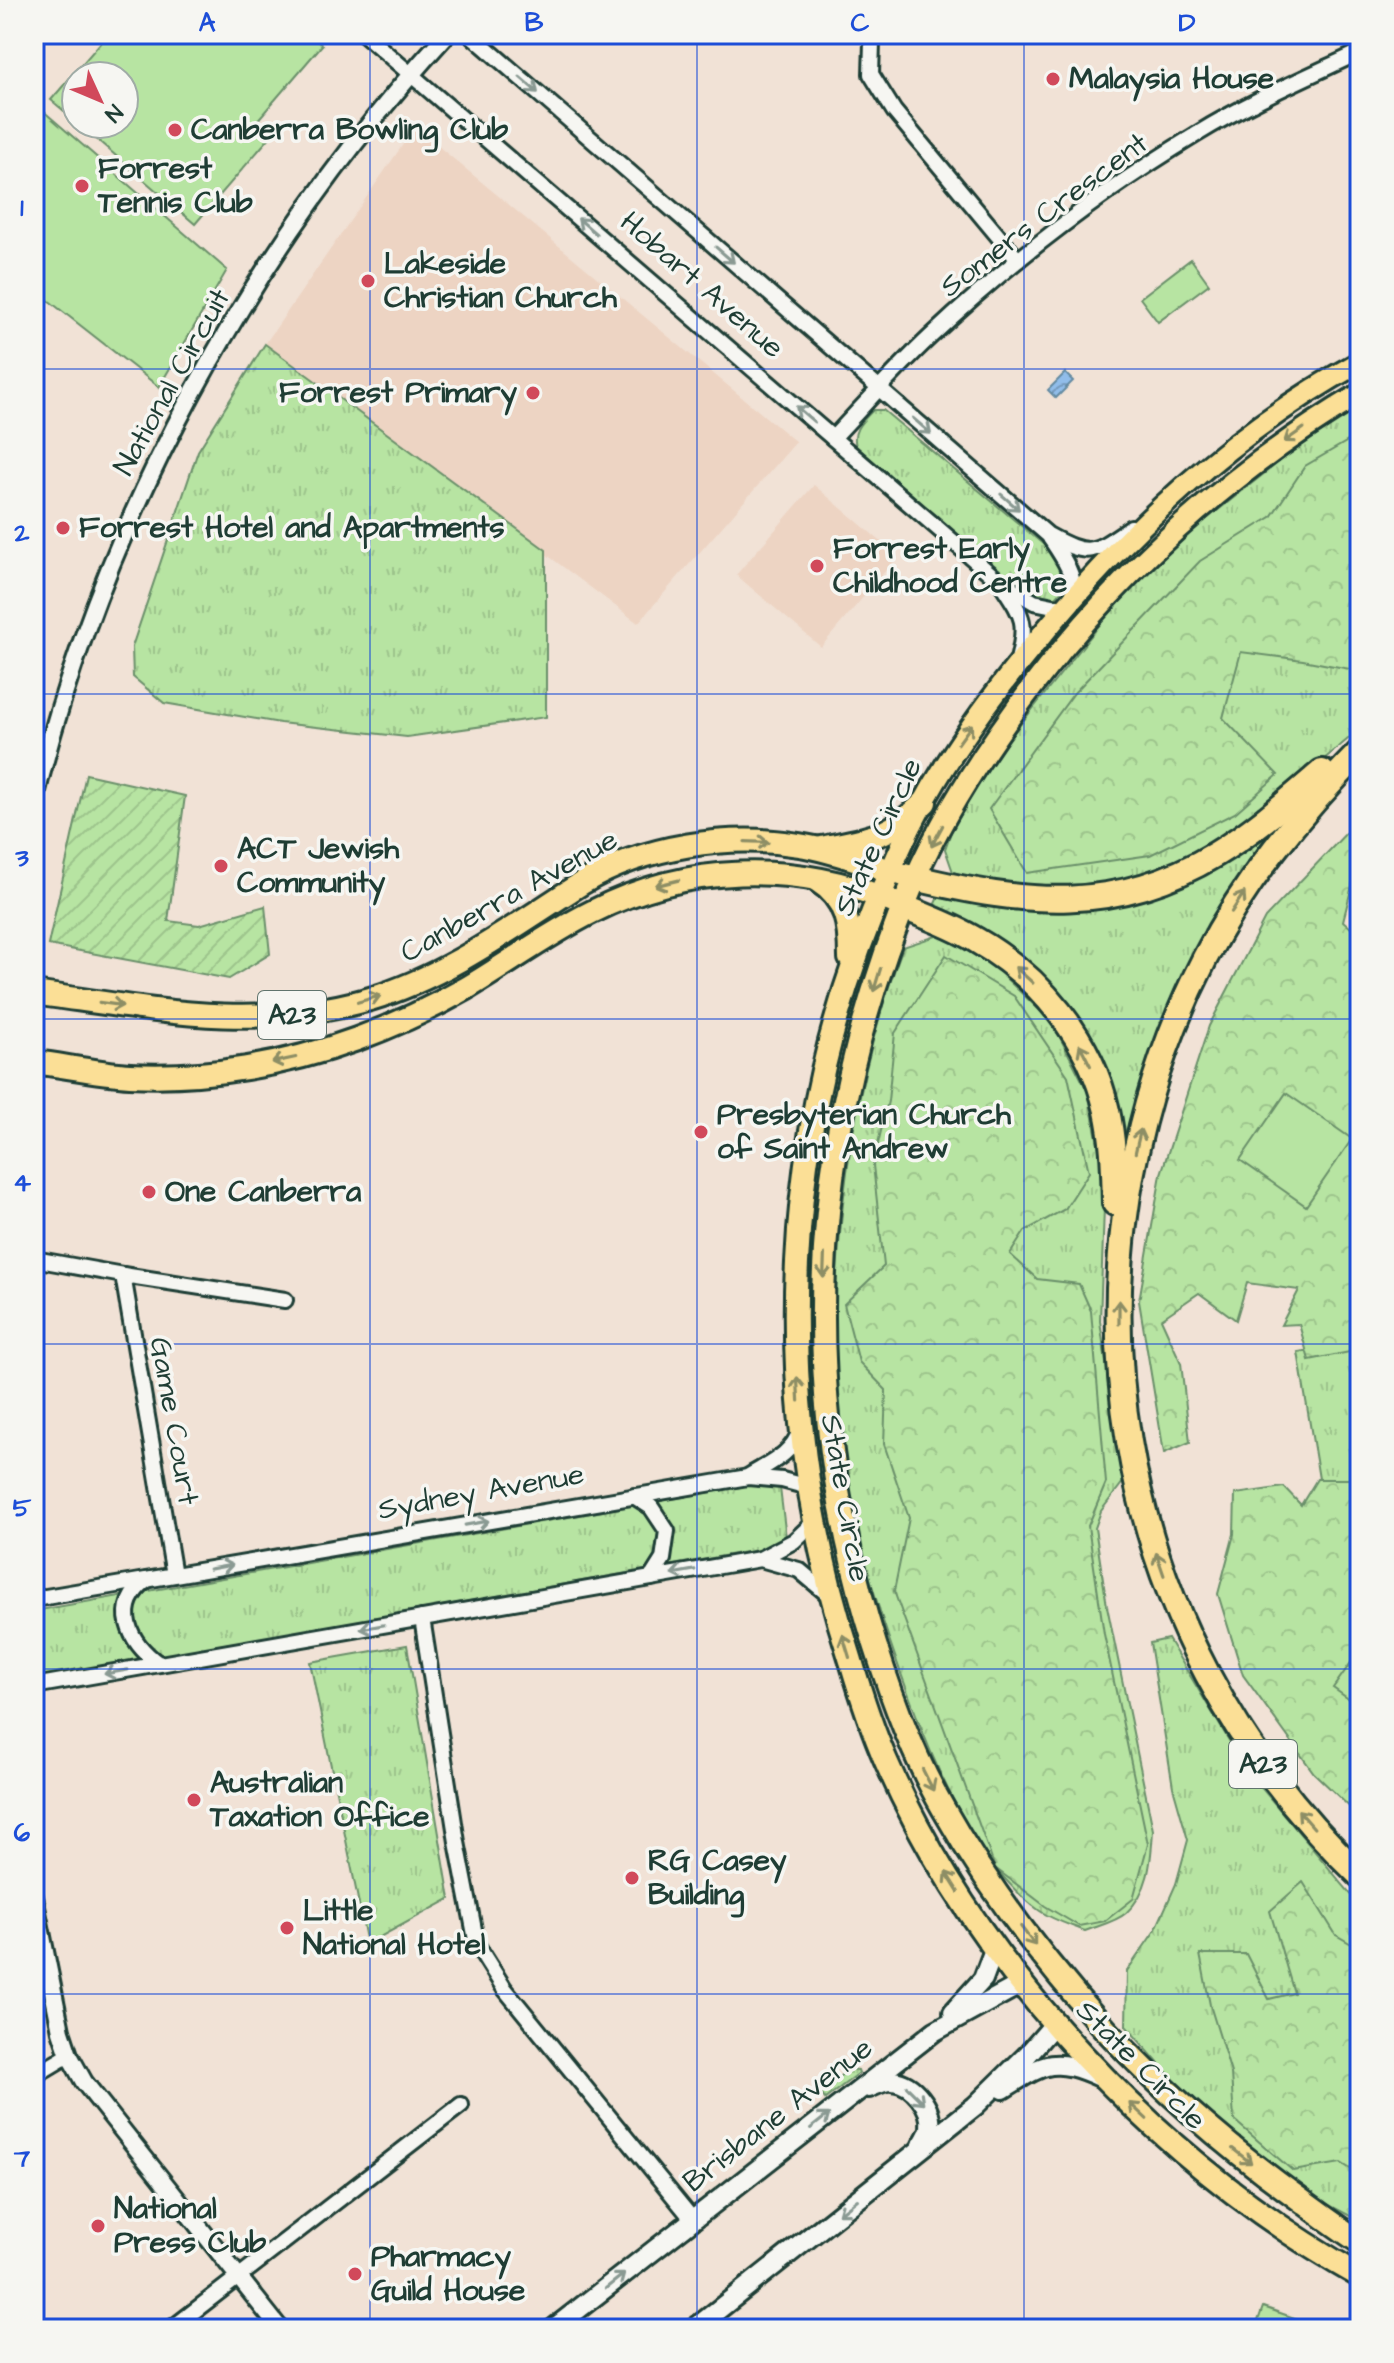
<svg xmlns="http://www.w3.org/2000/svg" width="1394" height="2363" font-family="'Architects Daughter',sans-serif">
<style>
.built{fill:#edd4c3}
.grass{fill:url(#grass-tufts);stroke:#6b906b;stroke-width:2}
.forest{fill:url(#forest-crowns);stroke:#6b906b;stroke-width:2}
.garden{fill:url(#garden-furrows);stroke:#6b906b;stroke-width:2}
.pitch{fill:#b7e4a2;stroke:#6b906b;stroke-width:2}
.water{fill:url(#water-waves);stroke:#638aa1;stroke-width:2}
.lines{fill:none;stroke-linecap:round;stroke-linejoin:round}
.minor-casing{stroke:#1f3d34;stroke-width:20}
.tertiary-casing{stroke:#1f3d34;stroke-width:22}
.secondary-casing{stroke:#1f3d34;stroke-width:24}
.primary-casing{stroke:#1f3d34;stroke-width:26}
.trunk-casing{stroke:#1f3d34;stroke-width:28}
.motorway-casing{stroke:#1f3d34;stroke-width:30}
.minor{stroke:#f6f6f2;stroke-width:14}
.tertiary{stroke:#f6f6f2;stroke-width:16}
.secondary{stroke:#f6f6f2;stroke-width:18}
.primary{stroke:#fbdf96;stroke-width:20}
.trunk{stroke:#fbdf96;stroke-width:22}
.motorway{stroke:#fbdf96;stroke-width:24}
.oneway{stroke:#8a9a93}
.oneway2{stroke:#8d8e65}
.grid{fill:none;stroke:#1d4ed8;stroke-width:2;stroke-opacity:0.55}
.poi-dot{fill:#d1495b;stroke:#f6f6f2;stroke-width:3}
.labels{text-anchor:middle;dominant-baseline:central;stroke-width:7;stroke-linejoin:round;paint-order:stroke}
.shield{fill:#f6f6f2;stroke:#60746d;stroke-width:2}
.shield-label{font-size:28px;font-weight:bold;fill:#1f3d34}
.poi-label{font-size:30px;font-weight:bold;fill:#1f3d34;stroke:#f6f6f2;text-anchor:start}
.street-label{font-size:30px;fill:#1f3d34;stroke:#f6f6f2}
.neatline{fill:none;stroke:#1d4ed8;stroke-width:3}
.grid-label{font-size:26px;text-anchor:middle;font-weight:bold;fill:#1d4ed8}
</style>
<defs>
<pattern id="grass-tufts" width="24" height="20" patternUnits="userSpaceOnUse" patternTransform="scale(2)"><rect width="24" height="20" fill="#b7e4a2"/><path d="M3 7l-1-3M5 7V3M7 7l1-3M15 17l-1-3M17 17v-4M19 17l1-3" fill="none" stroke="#9dc48c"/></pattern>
<pattern id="forest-crowns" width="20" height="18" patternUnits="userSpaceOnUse" patternTransform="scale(2)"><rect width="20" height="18" fill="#b7e4a2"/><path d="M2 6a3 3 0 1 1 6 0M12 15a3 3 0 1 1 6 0" fill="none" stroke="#9dc48c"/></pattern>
<pattern id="garden-furrows" width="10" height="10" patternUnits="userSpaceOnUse" patternTransform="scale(2)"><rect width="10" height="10" fill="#b7e4a2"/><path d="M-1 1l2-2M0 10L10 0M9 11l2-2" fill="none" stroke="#9dc48c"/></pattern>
<pattern id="water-waves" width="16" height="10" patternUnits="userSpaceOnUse" patternTransform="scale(2)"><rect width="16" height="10" fill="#91bdea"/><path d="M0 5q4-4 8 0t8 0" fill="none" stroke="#769bbe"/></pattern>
</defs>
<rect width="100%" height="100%" fill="#f1e2d6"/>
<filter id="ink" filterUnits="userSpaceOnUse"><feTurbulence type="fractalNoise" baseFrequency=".0125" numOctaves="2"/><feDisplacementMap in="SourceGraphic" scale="16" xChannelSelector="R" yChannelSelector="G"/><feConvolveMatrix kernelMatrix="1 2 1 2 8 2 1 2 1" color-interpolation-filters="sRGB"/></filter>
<g filter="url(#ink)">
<g class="built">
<polygon points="415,127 796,442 638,623 265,344"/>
<polygon points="814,485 898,556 821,647 736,575"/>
</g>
<g class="grass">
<polygon points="265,344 546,550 546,717 407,737 280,723 164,703 133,677 132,647 198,451"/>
<polygon points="1360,408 1360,729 1248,823 1162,872 1069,890 989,884 953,872 945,849 951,832 978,785 1008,740 1102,622 1134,586 1193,530 1294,450"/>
<path d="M873,410H883L1056,555L1067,584L1053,601L1025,593L856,446C851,430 863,421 873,410Z"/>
<polygon points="1289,815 1265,846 1127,1152 1122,1151 1093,1051 933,908 938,897 1024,907 1067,908"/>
<path d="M939,935L992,965L1052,1022L1088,1092L1105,1179L1100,1321L1123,1482L1101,1511L1095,1528L1107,1606L1153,1830C1151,1860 1150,1891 1126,1913C1116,1922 1097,1926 1085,1931C1070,1925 1053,1920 1040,1911C980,1869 939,1777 914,1709C882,1624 854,1537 841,1447C833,1395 834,1342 836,1290C842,1172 861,1057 903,947Z"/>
<polygon points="1360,1342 1360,1496 1323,1503 1298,1352"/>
<polygon points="757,1484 780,1488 786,1538 763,1549 34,1678 34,1611"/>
<polygon points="1168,1639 1248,1772 1360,1905 1360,2221 1323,2202 1194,2104 1126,2026 1127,1971 1156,1929 1176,1884 1188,1840 1173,1787 1150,1643"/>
<polygon points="407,1645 450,1899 367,1944 310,1662"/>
<polygon points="849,2069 858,2070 859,2073 825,2099 820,2092"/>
<polygon points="1263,2307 1326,2329 1255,2329"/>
</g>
<g class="forest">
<polygon points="1360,434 1360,671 1303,660 1241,652 1223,718 1278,775 1235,813 1150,855 1027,873 989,809 1074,693 1200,561 1271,517 1305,466"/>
<polygon points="1349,830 1355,874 1343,921 1360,936 1360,1350 1309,1360 1299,1324 1281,1325 1299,1290 1247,1283 1236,1320 1199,1293 1161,1319 1181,1363 1190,1442 1164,1453 1139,1301 1161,1174 1209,1026 1265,918"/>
<polygon points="946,955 1014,996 1068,1076 1089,1172 1065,1209 1025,1231 1010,1254 1037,1279 1079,1284 1091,1311 1106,1483 1088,1526 1104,1634 1148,1844 1133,1899 1105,1921 1079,1926 1045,1906 995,1868 894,1591 909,1518 884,1444 886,1390 859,1362 844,1304 884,1266 873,1165 888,1101 895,1033"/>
<polygon points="1317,1479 1360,1479 1360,1545 1353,1549 1360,1576 1360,1817 1314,1773 1243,1675 1218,1594 1234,1534 1235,1494 1284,1487 1301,1505"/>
<polygon points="1303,1882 1336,1935 1360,1949 1360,2175 1341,2163 1293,2171 1234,2120 1231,2073 1210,2005 1200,1954 1246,1954 1269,1999 1294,1993 1270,1911"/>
</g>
<polygon class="garden" points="86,774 185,796 168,921 199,925 265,906 270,954 229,979 48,945"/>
<g class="pitch">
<polygon points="108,34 309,34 322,45 256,122 271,136 195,224 79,124 124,124 124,76 76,76 76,121 51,100"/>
<polygon points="34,103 227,270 159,387 34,289"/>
<polygon points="1191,259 1209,284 1158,322 1140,298"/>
<polygon points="1286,1093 1352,1139 1306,1206 1240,1160"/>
<polygon points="1360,1650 1360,1707 1333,1688"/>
</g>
<polygon class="water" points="1065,373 1073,381 1056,398 1048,390"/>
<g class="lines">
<g class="minor-casing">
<g id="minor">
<polyline points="364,34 1000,582 1034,602 1063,608"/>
<path d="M470,34L1048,535C1090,558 1093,553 1131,527"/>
<polyline points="877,34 872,43 871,74 894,111 1018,260"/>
<path d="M833,438C865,404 896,369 930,337C1012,260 1101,192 1197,134C1249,102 1305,78 1360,52"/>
<path d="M1050,538C1062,556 1075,574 1074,595"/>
<path d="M1003,586C1024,618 1027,622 1018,660"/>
<polyline points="34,741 49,744"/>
<polyline points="34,1259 123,1275 174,1575"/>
<polyline points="123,1275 285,1300"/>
<path d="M749,1476C768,1464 793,1454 800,1430"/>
<polyline points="634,1496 651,1507 667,1531 663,1559 651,1578"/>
<polyline points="760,1559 799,1570 831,1597"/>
<path d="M147,1580C111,1607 129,1642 159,1664"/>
<polyline points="34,1599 748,1477 782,1480 808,1487"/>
<polyline points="422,1618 457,1842 477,1945 504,1988 693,2220"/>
<polyline points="34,1686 760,1559 794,1541 814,1522"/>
<polyline points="34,2076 69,2055"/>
<polyline points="171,2329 461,2105"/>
</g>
</g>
<g class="tertiary-casing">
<g id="tertiary">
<path d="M34,803C101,523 252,246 447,34"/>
<polyline points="34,1897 61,2031 69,2055 84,2082 280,2329"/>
</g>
</g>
<g class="secondary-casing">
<g id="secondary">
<polyline points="953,2012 983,1979 995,1947"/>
<path d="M869,2088C876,2085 885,2080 893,2081C913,2083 933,2108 930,2128C929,2134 925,2140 922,2145"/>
<path d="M1003,2089C1045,2063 1053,2056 1100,2077"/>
<polyline points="553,2329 935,2031 1023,1983"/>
<polyline points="694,2329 975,2106 1028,2054 1056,2022"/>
</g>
</g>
<g class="primary-casing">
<g id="primary">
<path d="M890,872C925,787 978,712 1036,642C1128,530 1232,432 1360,362"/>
<path d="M915,878C949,802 996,733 1047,668C1135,558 1239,466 1360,394"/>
</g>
</g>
<g class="trunk-casing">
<g id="trunk">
<path d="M822,848C871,838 888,838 925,802"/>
<path d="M890,872C778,1119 767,1404 851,1661C861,1695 872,1729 886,1761C978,1971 1161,2164 1360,2276"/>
<path d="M818,881C847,899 850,926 850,958"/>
<path d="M34,993C150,1009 255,1032 370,999C448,976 514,926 582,883C643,846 729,833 799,845C839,851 876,868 915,878C813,1119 794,1366 867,1618C886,1683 909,1749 943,1808C988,1888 1045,1963 1106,2030C1166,2094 1231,2150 1302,2201C1321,2215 1340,2229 1360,2242"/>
<path d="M34,1062C66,1066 98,1073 130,1075C206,1079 286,1065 357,1039C395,1025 432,1008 467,988C509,963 548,934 592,912C686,864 794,861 891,901"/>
</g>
</g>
<g class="motorway-casing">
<g id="motorway">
<path d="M1360,752C1299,814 1245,880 1205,958C1048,1266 1108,1636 1360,1875"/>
<path d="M915,878C1025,904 1115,915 1216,854C1254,831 1288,801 1322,772"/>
<path d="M903,907C928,917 953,926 976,940C1039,976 1091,1039 1107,1111C1114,1142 1114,1172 1115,1203"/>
</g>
</g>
<use href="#minor" class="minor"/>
<use href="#tertiary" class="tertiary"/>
<use href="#secondary" class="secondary"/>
<use href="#primary" class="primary"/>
<use href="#trunk" class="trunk"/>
<use href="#motorway" class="motorway"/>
</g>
<defs><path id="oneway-shaft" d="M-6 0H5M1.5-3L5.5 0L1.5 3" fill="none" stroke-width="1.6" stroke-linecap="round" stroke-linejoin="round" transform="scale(2)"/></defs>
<g class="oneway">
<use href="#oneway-shaft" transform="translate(529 85) rotate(41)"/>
<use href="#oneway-shaft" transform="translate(587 226) rotate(-139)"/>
<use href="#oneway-shaft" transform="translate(725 255) rotate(41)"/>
<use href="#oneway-shaft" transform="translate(805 414) rotate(-139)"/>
<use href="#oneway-shaft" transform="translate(922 426) rotate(41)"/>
<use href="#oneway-shaft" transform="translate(1010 502) rotate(41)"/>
<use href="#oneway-shaft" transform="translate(477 1523) rotate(-10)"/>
<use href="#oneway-shaft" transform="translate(221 1567) rotate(-10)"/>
<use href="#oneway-shaft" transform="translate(683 1572) rotate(170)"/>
<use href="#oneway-shaft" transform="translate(372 1627) rotate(170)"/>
<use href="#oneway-shaft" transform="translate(116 1672) rotate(170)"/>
<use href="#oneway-shaft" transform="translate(915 2095) rotate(45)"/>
<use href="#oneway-shaft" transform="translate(820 2121) rotate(-38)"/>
<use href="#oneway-shaft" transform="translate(848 2207) rotate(142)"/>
<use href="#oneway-shaft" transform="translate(615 2281) rotate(-38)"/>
</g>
<g class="oneway2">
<use href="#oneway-shaft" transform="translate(1294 435) rotate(145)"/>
<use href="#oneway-shaft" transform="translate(965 734) rotate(-54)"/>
<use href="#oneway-shaft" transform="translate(937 836) rotate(118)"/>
<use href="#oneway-shaft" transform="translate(757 842) rotate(2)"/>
<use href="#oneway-shaft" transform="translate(667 883) rotate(166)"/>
<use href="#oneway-shaft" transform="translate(1238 902) rotate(-57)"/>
<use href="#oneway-shaft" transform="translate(1024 975) rotate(-138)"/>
<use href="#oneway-shaft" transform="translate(877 980) rotate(107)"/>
<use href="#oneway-shaft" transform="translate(369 999) rotate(-16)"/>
<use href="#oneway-shaft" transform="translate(111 1004) rotate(8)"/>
<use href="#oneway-shaft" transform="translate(1085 1055) rotate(-117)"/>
<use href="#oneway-shaft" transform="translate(284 1060) rotate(168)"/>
<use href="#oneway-shaft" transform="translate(1138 1141) rotate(-77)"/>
<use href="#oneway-shaft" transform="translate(824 1266) rotate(92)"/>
<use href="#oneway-shaft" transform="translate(1119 1312) rotate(-90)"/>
<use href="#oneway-shaft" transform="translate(798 1389) rotate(-93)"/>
<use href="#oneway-shaft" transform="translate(1160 1564) rotate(-109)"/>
<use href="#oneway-shaft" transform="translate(846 1646) rotate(-107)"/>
<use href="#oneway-shaft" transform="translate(928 1780) rotate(63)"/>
<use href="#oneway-shaft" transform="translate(1306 1819) rotate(-131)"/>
<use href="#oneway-shaft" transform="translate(952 1882) rotate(-122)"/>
<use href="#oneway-shaft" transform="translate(1028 1936) rotate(53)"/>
<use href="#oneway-shaft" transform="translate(1138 2111) rotate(-137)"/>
<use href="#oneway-shaft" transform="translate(1242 2156) rotate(38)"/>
</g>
</g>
<path class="grid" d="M370,34V2329M697,34V2329M1024,34V2329M34,369H1360M34,694H1360M34,1019H1360M34,1344H1360M34,1669H1360M34,1994H1360"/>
<g class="poi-dot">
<circle cx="1053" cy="79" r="8"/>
<circle cx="175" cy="130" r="8"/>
<circle cx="82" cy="186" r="8"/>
<circle cx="368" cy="281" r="8"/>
<circle cx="533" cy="393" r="8"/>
<circle cx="63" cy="528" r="8"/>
<circle cx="817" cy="566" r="8"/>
<circle cx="221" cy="866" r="8"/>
<circle cx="701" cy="1132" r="8"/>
<circle cx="149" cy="1192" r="8"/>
<circle cx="194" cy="1800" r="8"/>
<circle cx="632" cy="1878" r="8"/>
<circle cx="287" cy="1928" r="8"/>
<circle cx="98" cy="2226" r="8"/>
<circle cx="355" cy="2274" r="8"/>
</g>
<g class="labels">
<g class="shield">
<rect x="258" y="991" width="68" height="48" rx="6"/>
<rect x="1229" y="1740" width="68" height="48" rx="6"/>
</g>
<g class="shield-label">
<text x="292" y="1015">A23</text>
<text x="1263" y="1764">A23</text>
</g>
<g class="poi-label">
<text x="1069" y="79">Malaysia House</text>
<text x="191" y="130">Canberra Bowling Club</text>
<text x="98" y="169">Forrest<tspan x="98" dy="34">Tennis Club</tspan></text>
<text x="384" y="264">Lakeside<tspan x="384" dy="34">Christian Church</tspan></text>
<text x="517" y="393" text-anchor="end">Forrest Primary</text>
<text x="79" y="528">Forrest Hotel and Apartments</text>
<text x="833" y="549">Forrest Early<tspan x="833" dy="34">Childhood Centre</tspan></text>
<text x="237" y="849">ACT Jewish<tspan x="237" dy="34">Community</tspan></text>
<text x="717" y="1115">Presbyterian Church<tspan x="717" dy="34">of Saint Andrew</tspan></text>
<text x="165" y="1192">One Canberra</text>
<text x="210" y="1783">Australian<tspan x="210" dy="34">Taxation Office</tspan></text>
<text x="648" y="1861">RG Casey<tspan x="648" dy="34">Building</tspan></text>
<text x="303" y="1911">Little<tspan x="303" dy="34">National Hotel</tspan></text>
<text x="114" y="2209">National<tspan x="114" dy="34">Press Club</tspan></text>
<text x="371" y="2257">Pharmacy<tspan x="371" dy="34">Guild House</tspan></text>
</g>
<g class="street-label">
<text transform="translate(1044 215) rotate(-37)">Somers Crescent</text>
<text transform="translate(702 285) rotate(41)">Hobart Avenue</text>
<text transform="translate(172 382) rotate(-61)">National Circuit</text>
<text transform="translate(878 837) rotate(-65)">State Circle</text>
<text transform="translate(509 896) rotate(-29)">Canberra Avenue</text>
<text transform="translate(174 1421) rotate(80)">Game Court</text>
<text transform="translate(481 1492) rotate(-10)">Sydney Avenue</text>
<text transform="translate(845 1498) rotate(80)">State Circle</text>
<text transform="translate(1141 2065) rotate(45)">State Circle</text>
<text transform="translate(778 2115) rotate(-38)">Brisbane Avenue</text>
</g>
</g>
<rect width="1394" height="2363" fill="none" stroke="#f6f6f2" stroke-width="88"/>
<g transform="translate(100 100) rotate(134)"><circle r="38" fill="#f6f6f2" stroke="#a0aca6" stroke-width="2"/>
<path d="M0-6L14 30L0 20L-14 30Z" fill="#d1495b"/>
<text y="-12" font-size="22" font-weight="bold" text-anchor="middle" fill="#1f3d34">N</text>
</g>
<rect x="44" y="44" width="1306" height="2275" class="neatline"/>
<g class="grid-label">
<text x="207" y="31">A</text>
<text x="534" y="31">B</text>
<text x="860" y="31">C</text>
<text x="1187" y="31">D</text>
<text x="22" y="216">1</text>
<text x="22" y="541">2</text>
<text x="22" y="866">3</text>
<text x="22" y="1191">4</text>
<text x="22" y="1516">5</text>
<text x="22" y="1841">6</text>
<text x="22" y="2166">7</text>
</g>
</svg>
